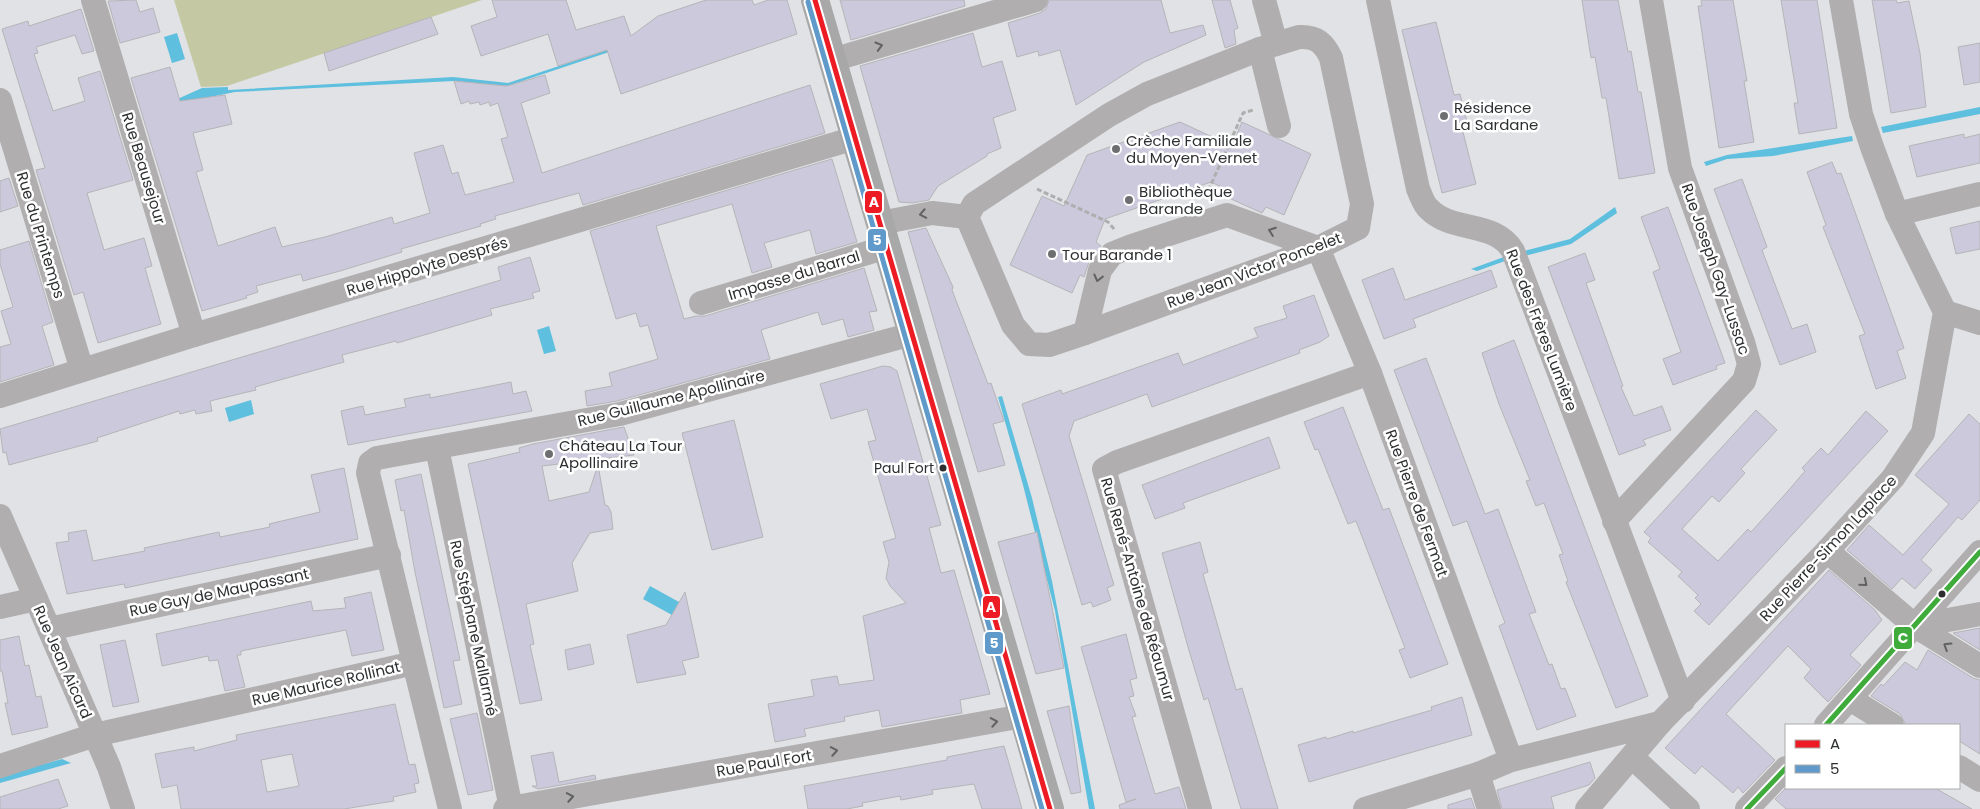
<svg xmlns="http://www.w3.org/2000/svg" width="1980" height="809" font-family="Poppins,sans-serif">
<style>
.green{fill:#c4c9a4}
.water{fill:#5ebfde}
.building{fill:#cbc9db;stroke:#b5b5b8;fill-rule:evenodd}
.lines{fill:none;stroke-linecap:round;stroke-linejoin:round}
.path{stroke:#aeaeaf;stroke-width:3;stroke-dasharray:5 2.5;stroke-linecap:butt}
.minor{stroke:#b0aeaf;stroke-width:24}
.major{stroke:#a9a8a9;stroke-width:28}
.bus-1-casing{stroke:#fff;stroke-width:9}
.bus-2-casing{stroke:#fff;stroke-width:9}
.bus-3-casing{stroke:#fff;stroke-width:9}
.bus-1{stroke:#ed1c24;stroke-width:5}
.bus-2{stroke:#5f9aca;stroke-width:5}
.bus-3{stroke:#3eab3b;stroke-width:5}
.oneway{stroke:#616263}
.poi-dot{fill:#6c6e70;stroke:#fff;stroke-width:2}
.bus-dot{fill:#2d2f31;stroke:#fff;stroke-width:2}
.labels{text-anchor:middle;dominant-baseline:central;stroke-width:5;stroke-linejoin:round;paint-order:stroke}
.bus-label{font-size:14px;fill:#2d2f31;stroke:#fff;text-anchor:end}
.poi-label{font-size:15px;fill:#2d2f31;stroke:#fff;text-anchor:start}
.street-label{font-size:15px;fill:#2d2f31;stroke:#fff}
.line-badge{stroke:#fff;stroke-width:2}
.badge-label{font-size:14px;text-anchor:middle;font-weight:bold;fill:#fff}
</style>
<rect width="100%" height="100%" fill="#e0e2e5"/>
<polygon class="green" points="174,0 482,0 227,86 201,87"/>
<g class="water">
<polygon points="177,33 185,59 172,63 164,37"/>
<polygon points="663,34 507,86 454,81 235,92 200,99 142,115 202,88 228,87 228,90 453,77 508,83 613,48"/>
<polygon points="1980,107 1980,114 1883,133 1881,127"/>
<polygon points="1852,136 1853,141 1773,156 1727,159 1706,166 1704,162 1727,155"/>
<polygon points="1615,207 1617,213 1571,244 1505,261 1477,271 1471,269 1512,254 1570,239"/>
<polygon points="549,326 556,351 544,354 537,330"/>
<polygon points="1002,396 1032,498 1052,581 1095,809 1089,809 1055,611 1023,485 998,397"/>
<polygon points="251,400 254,414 229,422 225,408"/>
<polygon points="650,586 679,602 672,615 643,599"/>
<polygon points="62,759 71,763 0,783 0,776"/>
</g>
<g class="building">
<polygon points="136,0 140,12 153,8 160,32 120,43 108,1"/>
<polygon points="492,0 566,0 576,30 624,16 631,36 658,16 706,0 752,0 754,5 768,0 787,0 797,34 621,94 607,50 558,66 548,34 481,56 471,26 497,17"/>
<polygon points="840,0 964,0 965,6 851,40"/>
<polygon points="1049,0 1161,0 1170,33 1203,25 1206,35 1144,62 1076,105 1060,50 1039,56 1038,51 1017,57 1008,23 1040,13 1046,9"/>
<polygon points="1212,0 1230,0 1238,28 1234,30 1236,44 1225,48"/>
<polygon points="1582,0 1618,0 1628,52 1631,51 1638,92 1641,92 1655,173 1619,179 1606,98 1602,98 1595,57 1591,58"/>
<polygon points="1701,0 1733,0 1747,81 1744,81 1754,142 1719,148 1698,6 1702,6"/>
<polygon points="1781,0 1817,0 1837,128 1799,134 1794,103 1798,103"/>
<polygon points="1872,0 1896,0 1897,3 1909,1 1920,53 1926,107 1891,113"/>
<polygon points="81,9 94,51 82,54 75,35 36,47 38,53 34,54 53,111 85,101 78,78 100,71 133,180 87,193 104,250 144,238 152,266 145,268 161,324 98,343 83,292 74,295 36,170 45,168 2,29 28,21 29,26"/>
<polygon points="431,17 438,34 329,71 324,53"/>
<polygon points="1436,22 1454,95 1460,94 1469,130 1463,132 1476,184 1442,193 1402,30"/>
<polygon points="973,33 982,67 1002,61 1016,110 993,118 1001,148 987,154 987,156 938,186 929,200 912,203 899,202 860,66"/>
<polygon points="1980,43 1980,82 1964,85 1958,47"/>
<polygon points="170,67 180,101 225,95 232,124 193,133 203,170 196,172 218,246 275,227 282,247 325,237 392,217 394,224 430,213 414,153 443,145 452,174 458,172 465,195 514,182 501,139 508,137 498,103 490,106 489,102 480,105 479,102 470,104 469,101 461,104 454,81 507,86 545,75 550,93 521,103 542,173 810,85 825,133 583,205 579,193 495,216 496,219 480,224 481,226 401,249 402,252 340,271 303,281 301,274 256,286 258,292 246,296 247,298 202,311 131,78"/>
<polygon points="1180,122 1232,146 1242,122 1311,154 1284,215 1266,207 1262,213 1229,198 1232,192 1211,182 1105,219 1096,242 1101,246 1089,262 1084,277 1080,275 1072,293 1010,265 1042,196 1064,206 1087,155"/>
<polygon points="1964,134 1964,138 1980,134 1980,163 1917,177 1909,146"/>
<polygon points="832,159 857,242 816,254 810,230 764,243 772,267 752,273 732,204 656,226 684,319 696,316 705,316 864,268 877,311 869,312 874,330 848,337 843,319 822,325 818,312 761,330 770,359 617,401 587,406 585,391 612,386 609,373 658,359 648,325 640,327 636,313 616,319 590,231"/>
<polygon points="1832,162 1837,174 1841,173 1904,348 1897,351 1906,378 1876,389 1859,336 1865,334 1823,227 1826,225 1807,172"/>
<polygon points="9,178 18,206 0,212 0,181"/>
<polygon points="1742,179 1767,247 1762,250 1792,329 1807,324 1816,352 1780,365 1714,189"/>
<polygon points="1668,207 1725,363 1716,366 1717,369 1673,385 1663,359 1681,352 1653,272 1660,269 1641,217"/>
<polygon points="1980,221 1980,249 1956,254 1950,228"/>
<polygon points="926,228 953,287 952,290 988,384 991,383 1004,421 993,424 1005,465 978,472 908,232"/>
<polygon points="29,241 53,322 42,326 54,365 0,382 0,347 11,344 1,311 13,307 0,264 0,250"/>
<polygon points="1585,253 1595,280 1586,283 1623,386 1621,387 1634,416 1662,406 1671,430 1643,440 1646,445 1619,455 1548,267"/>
<polygon points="530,257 540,291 532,293 534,298 490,309 492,315 397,343 396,341 342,355 344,362 255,387 256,390 210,401 212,411 196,414 195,410 180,414 179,411 97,438 98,441 9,465 6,452 3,453 0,429 501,280 498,267"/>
<polygon points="1393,268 1405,300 1491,270 1497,287 1413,319 1416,327 1384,339 1362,280"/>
<polygon points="1314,295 1329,336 1320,342 1299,350 1300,353 1152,407 1147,394 1074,421 1069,436 1114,585 1107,588 1111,600 1093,607 1091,602 1082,605 1022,404 1061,390 1062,394 1178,353 1183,365 1258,337 1254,328 1287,318 1283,306"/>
<polygon points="1514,340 1648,696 1616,708 1566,582 1568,581 1559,555 1563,554 1544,503 1536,506 1526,481 1530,480 1499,404 1482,353"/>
<polygon points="1426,358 1485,514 1498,509 1536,612 1529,614 1549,665 1552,664 1561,689 1565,688 1576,716 1537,730 1499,626 1505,623 1467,521 1453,526 1394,370"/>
<polygon points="883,366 891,367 897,371 941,525 929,528 941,573 954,570 990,694 960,700 962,713 882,727 879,710 844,717 845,721 804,729 806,736 775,742 768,704 814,696 811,680 837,676 839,685 874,680 863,616 906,603 890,586 886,578 889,562 883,542 896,538 868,442 876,440 867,409 831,419 820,384"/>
<polygon points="511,382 513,394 526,391 532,411 348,445 341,411 363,406 365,415 406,407 404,399 430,394 430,398"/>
<polygon points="1343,407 1383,510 1389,508 1448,664 1410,678 1399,650 1405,648 1356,521 1348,524 1318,449 1315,450 1304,422"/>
<polygon points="1756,410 1777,430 1741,469 1745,473 1719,502 1712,496 1682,529 1718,561 1748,529 1751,532 1788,491 1805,471 1802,468 1821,448 1828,455 1866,411 1888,431 1709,625 1694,611 1701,604 1695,598 1698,595 1678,576 1682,572 1648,542 1651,538 1644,532"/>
<polygon points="1969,414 1980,424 1980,500 1962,520 1958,517 1921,560 1932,570 1915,589 1902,578 1892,589 1847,550 1869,525 1903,555 1949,504 1915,475"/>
<polygon points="734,420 763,537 712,550 682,433"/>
<polygon points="624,427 634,455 542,466 549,501 589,492 598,465 605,505 608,506 611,512 613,529 590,533 572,563 578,591 526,604 534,644 530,645 542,700 520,704 468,464 520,452 519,448 533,444"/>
<polygon points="1269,437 1280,468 1183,503 1185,508 1155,519 1142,485"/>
<polygon points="344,468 358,539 125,588 124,584 67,594 56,543 69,541 68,533 86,530 93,561 145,551 144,548 219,532 220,537 270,527 269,524 320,512 311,475"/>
<polygon points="421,474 460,660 453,661 462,704 444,708 415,572 404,510 401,511 395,480"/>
<polygon points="1037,532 1064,668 1036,674 998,542"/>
<polygon points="1200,542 1208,572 1203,574 1236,690 1242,688 1278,809 1241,809 1208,698 1204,700 1188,647 1162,553"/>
<polygon points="1829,570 1875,610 1882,620 1850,655 1861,665 1828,702 1804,678 1811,669 1788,646 1726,714 1775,760 1743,793 1738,787 1733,793 1702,766 1695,774 1665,748"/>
<polygon points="371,592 384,650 352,656 346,630 241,651 241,655 237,655 245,687 225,691 218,660 209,661 208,656 162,666 156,634 311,601 313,611 346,608 344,598"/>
<polygon points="685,592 699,657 682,661 686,674 637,683 627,635 666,625"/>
<polygon points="1980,628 1980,650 1953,633"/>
<polygon points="1126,634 1137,678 1130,680 1134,696 1129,697 1136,716 1132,717 1155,794 1179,787 1186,809 1120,809 1119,805 1136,799 1126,802 1081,647"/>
<polygon points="19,636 25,666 29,665 36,697 41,696 48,727 12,735 5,703 8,703 2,671 0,671 0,640"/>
<polygon points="125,640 139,702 113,707 100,645"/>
<polygon points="590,644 594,664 568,670 565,650"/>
<polygon points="1928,650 1973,678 1980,680 1980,754 1959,741 1959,725 1906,725 1900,714 1871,696 1881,684 1883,686 1905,662 1917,670"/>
<polygon points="1462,697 1472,735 1309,782 1298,745 1326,737 1327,739 1353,731 1353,733 1432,710 1431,707"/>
<path d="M395,704L409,765L415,764L419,783L414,784L416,792L393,797L394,801L344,809H181L177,785L162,788L155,754L194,747V751L237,740L236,735ZM292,754L299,786L267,792L261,760Z"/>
<polygon points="1069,706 1081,792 1071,794 1047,711"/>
<polygon points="477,713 493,790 468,795 450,719"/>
<polygon points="1004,746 1022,809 982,809 974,784 932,790 933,794 901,800 900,796 862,803 863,806 847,809 808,809 804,786 947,760 947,757"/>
<polygon points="553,752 559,782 595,775 596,779 538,789 532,786 537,786 531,756"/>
<polygon points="1590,762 1595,778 1589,785 1551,797 1554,809 1502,809 1497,790"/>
<polygon points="58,779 68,806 58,809 0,809 0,797"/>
<polygon points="1786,788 1935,788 1972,809 1786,809 1775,799"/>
<polygon points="1471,798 1475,809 1448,809 1448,805"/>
</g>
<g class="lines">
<g class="path">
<polyline points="1037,189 1108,222 1115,230"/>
<polyline points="1208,198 1209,189 1243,113 1253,110"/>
</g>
<g class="minor">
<polyline points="93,0 194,335"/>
<polyline points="1264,0 1276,44"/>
<path d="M1378,0L1418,189C1421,195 1423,204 1429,209C1452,233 1495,220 1513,251L1683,701"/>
<path d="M1299,37C1316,36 1324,43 1331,58L1362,204L1358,228L1318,248L1085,333L1049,345L1029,344L1013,325L967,217L974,204L1109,115L1147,94L1260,49Z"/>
<polyline points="1260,49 1279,126"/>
<polyline points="832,60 1036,0"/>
<polyline points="0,100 82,370"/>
<polyline points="1897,214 1980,194"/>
<polyline points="880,223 932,213 967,217"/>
<polyline points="701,303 887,247"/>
<polyline points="1945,312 1980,323"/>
<polyline points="1085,333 1100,270 1112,254 1132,246 1227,215 1318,248 1370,373 1511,760"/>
<polyline points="0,396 194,335 855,138"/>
<polyline points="437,448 511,808"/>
<polyline points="0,516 109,767 123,809"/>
<polyline points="1614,521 1744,381 1749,364 1743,342 1680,168 1651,0"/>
<polyline points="1827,551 1915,626 1980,666"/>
<polyline points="0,607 36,599"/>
<polyline points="1915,626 1980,614"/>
<polyline points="49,629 389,555"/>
<polyline points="414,663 450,809"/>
<polyline points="1850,699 1892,725"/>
<polyline points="1826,725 1980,552"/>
<polyline points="1632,757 1688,809"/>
<polyline points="0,766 95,735 414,663 368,473 370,463 377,458 620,414 912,334"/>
<polyline points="1959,767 1980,780"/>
<polyline points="1478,774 1489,809"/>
<polyline points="505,809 1023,716"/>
<polyline points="1200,809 1104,469 1117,462 1370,373"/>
<polyline points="1365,809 1478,774 1511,760 1660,723"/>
<polyline points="1587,809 1660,723 1827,551 1893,478 1923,433 1945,312 1897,214 1872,147 1861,114 1841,0"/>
<polyline points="1747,809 1786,768"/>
</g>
<polyline class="major" points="815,0 1050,809"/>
<g class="bus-1-casing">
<polyline id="bus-1" points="815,0 1050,809"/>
</g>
<g class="bus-2-casing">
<polyline id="bus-2" points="808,2 1042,809"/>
</g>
<g class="bus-3-casing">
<g id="bus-3">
<polyline points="1826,725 1980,552"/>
<polyline points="1747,809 1786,768"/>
</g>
</g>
<use href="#bus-1" class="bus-1"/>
<use href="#bus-2" class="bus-2"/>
<use href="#bus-3" class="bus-3"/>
</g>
<defs><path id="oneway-chevron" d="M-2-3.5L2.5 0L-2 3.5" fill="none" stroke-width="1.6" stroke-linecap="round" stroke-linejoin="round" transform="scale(1.25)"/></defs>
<g class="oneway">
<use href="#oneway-chevron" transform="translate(879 46) rotate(-16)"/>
<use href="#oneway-chevron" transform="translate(923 214) rotate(169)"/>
<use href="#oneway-chevron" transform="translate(1272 231) rotate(-160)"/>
<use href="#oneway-chevron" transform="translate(1098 278) rotate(104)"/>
<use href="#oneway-chevron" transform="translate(1864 583) rotate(40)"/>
<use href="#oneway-chevron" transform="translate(1947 646) rotate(-148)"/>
<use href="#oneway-chevron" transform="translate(994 722) rotate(-10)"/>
<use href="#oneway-chevron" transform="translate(834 751) rotate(-10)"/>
<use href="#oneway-chevron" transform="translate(570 797) rotate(-10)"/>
</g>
<g class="poi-dot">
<circle cx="1444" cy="116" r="5"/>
<circle cx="1116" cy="149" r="5"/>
<circle cx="1129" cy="200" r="5"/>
<circle cx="1052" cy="254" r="5"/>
<circle cx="549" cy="454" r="5"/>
</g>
<g class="bus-dot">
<circle cx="943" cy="468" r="4.5"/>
<circle cx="1942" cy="594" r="4.5"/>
</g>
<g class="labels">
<g class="bus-label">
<text x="934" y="468">Paul Fort</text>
</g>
<g class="poi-label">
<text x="1454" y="107">Résidence<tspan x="1454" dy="17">La Sardane</tspan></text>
<text x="1126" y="140">Crèche Familiale<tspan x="1126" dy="17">du Moyen-Vernet</tspan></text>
<text x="1139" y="191">Bibliothèque<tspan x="1139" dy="17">Barande</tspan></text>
<text x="1062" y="254">Tour Barande 1</text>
<text x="559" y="445">Château La Tour<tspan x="559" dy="17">Apollinaire</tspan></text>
</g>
<g class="street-label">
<text transform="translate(144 168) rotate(73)">Rue Beausejour</text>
<text transform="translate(41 235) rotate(73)">Rue du Printemps</text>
<text transform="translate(427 266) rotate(-17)">Rue Hippolyte Després</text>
<text transform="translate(1716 269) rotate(71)">Rue Joseph Gay-Lussac</text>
<text transform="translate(1254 270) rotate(-21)">Rue Jean Victor Poncelet</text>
<text transform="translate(794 275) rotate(-17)">Impasse du Barral</text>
<text transform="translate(1542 330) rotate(69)">Rue des Frères Lumière</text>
<text transform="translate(671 398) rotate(-14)">Rue Guillaume Apollinaire</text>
<text transform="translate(1417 503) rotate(70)">Rue Pierre de Fermat</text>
<text transform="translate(1828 548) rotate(-47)">Rue Pierre-Simon Laplace</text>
<text transform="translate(1138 589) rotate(74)">Rue René-Antoine de Réaumur</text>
<text transform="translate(219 592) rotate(-12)">Rue Guy de Maupassant</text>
<text transform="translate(474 628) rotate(78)">Rue Stéphane Mallarmé</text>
<text transform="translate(63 662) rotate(66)">Rue Jean Aicard</text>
<text transform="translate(326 683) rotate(-13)">Rue Maurice Rollinat</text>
<text transform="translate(764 763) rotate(-10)">Rue Paul Fort</text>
</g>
</g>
<g class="line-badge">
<rect x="864" y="190" width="19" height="24" rx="5" fill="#ed1c24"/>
<rect x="867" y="228" width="20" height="24" rx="5" fill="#5f9aca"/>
<rect x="982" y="595" width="19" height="24" rx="5" fill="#ed1c24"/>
<rect x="1893" y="626" width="20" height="24" rx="5" fill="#3eab3b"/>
<rect x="984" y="631" width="20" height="24" rx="5" fill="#5f9aca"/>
</g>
<g class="badge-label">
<text x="874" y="207">A</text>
<text x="877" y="245">5</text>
<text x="991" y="612">A</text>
<text x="1903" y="643">C</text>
<text x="994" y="648">5</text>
</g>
<rect x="1785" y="724" width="175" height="65" fill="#ffffff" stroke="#abacad"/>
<rect x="1795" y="740" width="25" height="8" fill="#ed1c24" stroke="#abacad"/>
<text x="1830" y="749" font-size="15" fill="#2d2f31">A</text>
<rect x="1795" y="765" width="25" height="8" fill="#5f9aca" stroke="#abacad"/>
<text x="1830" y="774" font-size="15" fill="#2d2f31">5</text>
</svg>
